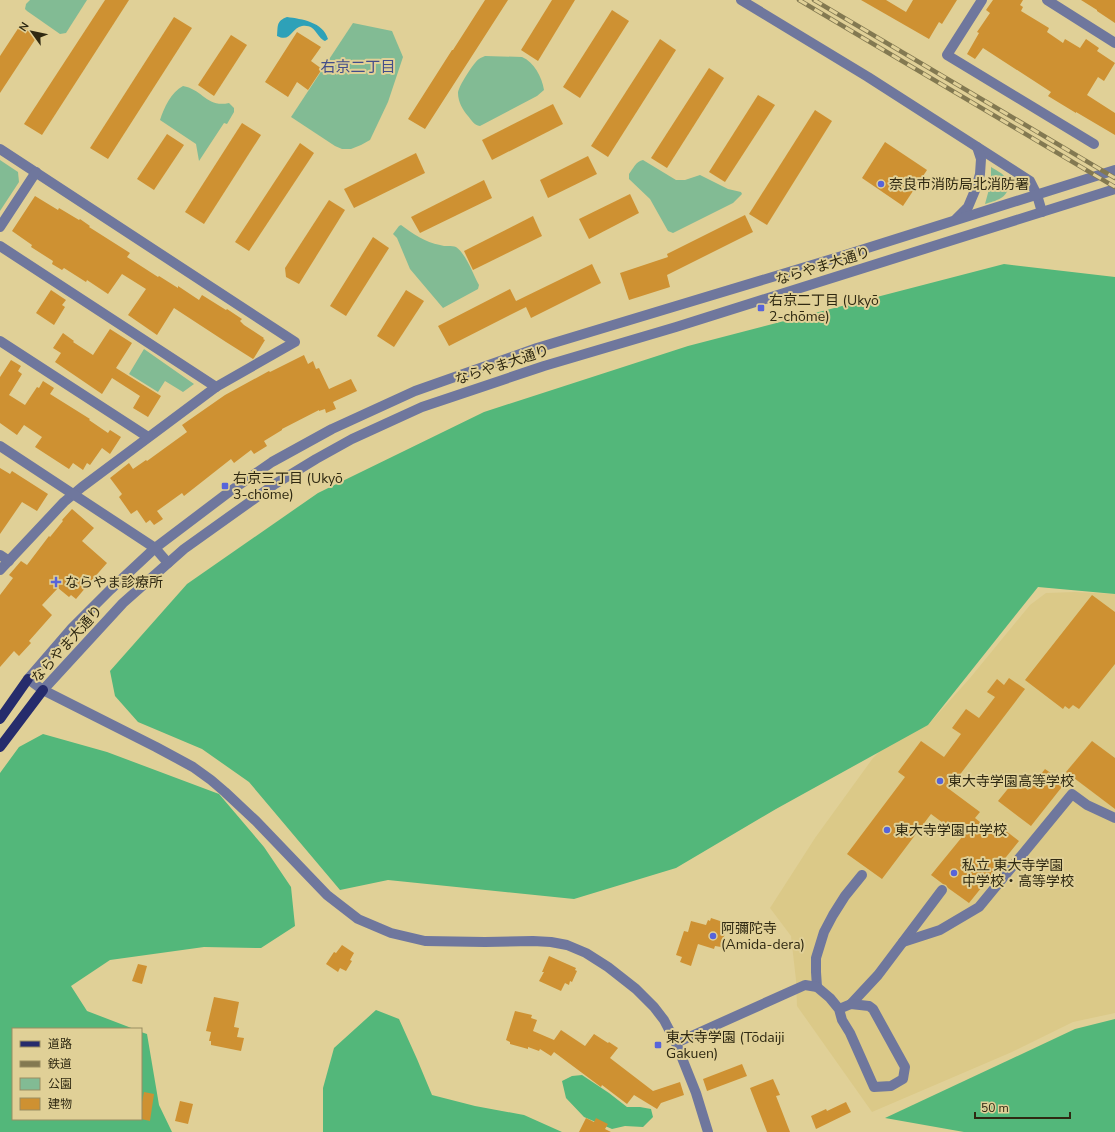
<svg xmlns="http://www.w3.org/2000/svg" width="1115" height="1132" font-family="'Nunito Sans','Noto Sans JP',sans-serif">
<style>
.built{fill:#dbc988}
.green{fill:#82bb94}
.forest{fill:#53b77a}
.water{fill:#2ea1b8}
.building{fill:#ce9132}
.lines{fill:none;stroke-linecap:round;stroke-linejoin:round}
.minor{stroke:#6f779d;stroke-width:10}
.major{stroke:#262c6c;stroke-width:10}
.rail-casing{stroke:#837951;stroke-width:4.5}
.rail{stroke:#e0d097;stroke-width:3;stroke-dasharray:9;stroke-linecap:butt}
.poi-dot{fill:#5764da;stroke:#e0d097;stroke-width:1.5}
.labels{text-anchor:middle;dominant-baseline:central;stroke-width:4;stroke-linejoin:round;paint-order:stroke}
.poi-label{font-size:14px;fill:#2f2912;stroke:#e0d097;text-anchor:start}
.street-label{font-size:14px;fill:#2f2912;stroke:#e0d097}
.neighbourhood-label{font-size:15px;fill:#434d8a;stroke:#e0d097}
</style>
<rect width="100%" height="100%" fill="#e0d097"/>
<polygon class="built" points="1075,592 1115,594 1115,1013 1073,1022 1012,1052 872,1112 797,1006 796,980 791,936 770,908 815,838 873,758 899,732 928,725 970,678 1030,605 1046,593"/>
<g class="green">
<polygon points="30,0 87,0 66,33 60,34 27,11 25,9 26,4"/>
<polygon points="353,23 392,31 403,57 388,102 370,140 361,145 351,149 342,149 335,146 291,117"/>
<path d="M485,56L522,57C534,62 542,77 544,90L537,96L480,126C474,125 472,121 468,116C463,110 458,102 458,93C458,87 474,62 479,59C480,58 483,57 485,56Z"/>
<path d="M183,86C202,89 207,108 229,103L234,108V112L227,124L224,123L199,161L196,144L160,120C164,108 171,92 183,86Z"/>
<polygon points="0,160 18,172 19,182 0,211"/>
<path d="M643,160L676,180H685L700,175L728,189L741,192L742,194L733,203L673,233L668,231L650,199L629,179V174C633,169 636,161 643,160Z"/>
<path d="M991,167C995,170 1001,172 1004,176C1006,179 1008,181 1008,185C1009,198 995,201 985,204L991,182Z"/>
<path d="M401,225C413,234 425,242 440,245C445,247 452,245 456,247C466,254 473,274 479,285L478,289L443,308L410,269L397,238L393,234L399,226Z"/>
<polygon points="144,349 194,384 183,392 165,381 158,392 129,374"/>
</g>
<g class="forest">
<polygon points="1004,264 1115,277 1115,594 1038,587 928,725 776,809 676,868 574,899 388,880 340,890 249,782 202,749 138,722 115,696 110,671 187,584 318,493 484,412 688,346"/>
<polygon points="43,734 107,752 219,794 264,847 291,887 295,926 261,948 204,947 110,960 71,986 87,1011 134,1029 13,1029 13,1119 141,1119 141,1032 147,1034 159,1105 172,1132 0,1132 0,773 19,747"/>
<polygon points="376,1010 399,1019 417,1059 432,1095 475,1106 524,1115 562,1132 323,1132 323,1088 334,1048"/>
<polygon points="1115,1019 1115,1132 964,1132 885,1118 1075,1029"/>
<polygon points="582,1075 609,1093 627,1107 640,1107 651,1109 653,1117 643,1127 625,1126 612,1129 584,1117 566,1098 562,1081 572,1076"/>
</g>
<path class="water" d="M287,17C302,19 323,22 328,39L325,41C316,37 316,24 302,26C291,28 291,43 277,36C278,26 276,21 287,17Z"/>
<g class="building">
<polygon points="105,0 129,0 42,135 24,124"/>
<polygon points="485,0 508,0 425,129 408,119 452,50 453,50"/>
<polygon points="552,0 575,0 538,61 521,50"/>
<polygon points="861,0 886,0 906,12 913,0 957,0 942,24 939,22 929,39"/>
<polygon points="993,0 1023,0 1020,5 1023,7 1021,11 1049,28 1047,32 1063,43 1065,39 1080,48 1086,39 1099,48 1097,51 1115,63 1104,81 1098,77 1087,95 1115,113 1115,135 1076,112 1076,113 1048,96 1051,92 983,48 975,59 967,54 979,33 977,32 990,13 986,10"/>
<polygon points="1081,0 1115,0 1115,23 1097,11 1097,10"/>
<polygon points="612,10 629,21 580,98 563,87"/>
<polygon points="174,17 192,28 108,159 90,148"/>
<polygon points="21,24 38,35 0,93 0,56"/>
<polygon points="297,32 321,47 311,61 322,69 308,90 297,82 288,97 265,82"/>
<polygon points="231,35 247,45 214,96 198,85"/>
<polygon points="660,39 676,50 608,157 591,146"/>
<polygon points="709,68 724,78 667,168 651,158"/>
<polygon points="758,95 775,105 725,182 709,172"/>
<polygon points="553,104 563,124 492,160 482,140"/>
<polygon points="815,110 832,121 767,225 749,214"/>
<polygon points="242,123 261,135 204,224 185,212"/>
<polygon points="167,134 184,145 154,190 137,179"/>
<polygon points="885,142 927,170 903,206 862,178"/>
<polygon points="300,143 314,153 249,251 235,242"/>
<polygon points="416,153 425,173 354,208 344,189"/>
<polygon points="588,156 597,174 548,198 540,180"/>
<polygon points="484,180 492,198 420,233 411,217"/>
<polygon points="630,194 639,213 589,239 579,219"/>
<polygon points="35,196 58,210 59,208 79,220 80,219 90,226 89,227 130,253 127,257 158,277 159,276 178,288 178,286 199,300 202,295 226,310 227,309 242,319 240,321 244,325 264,338 263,339 265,340 254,358 253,359 226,342 174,308 157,335 128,315 146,289 122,274 108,294 87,280 86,282 64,268 62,270 52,264 53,261 31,247 32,245 12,231"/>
<polygon points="329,200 345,210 299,284 286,277 285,268"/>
<polygon points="745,215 753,232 667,275 670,287 629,300 620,273 668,257 667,254"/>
<polygon points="533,216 542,236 473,270 464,251"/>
<polygon points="373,237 389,248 346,316 330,306"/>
<polygon points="592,264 601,283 531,318 526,307 449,346 438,326 510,289 516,301"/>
<polygon points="51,290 66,300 62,305 65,307 54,325 36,313"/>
<polygon points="406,290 424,301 394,347 377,336"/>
<polygon points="110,329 132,343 116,368 161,396 148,417 133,408 140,396 112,378 102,394 55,362 61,353 53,348 63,333 74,341 73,342 93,355"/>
<polygon points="304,355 308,364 313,361 316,369 319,368 329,389 351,379 357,391 333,402 336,409 326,413 325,409 319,411 319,410 282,429 282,430 264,441 267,446 254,454 251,450 234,463 231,459 184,496 182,493 157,511 163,519 154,525 150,520 146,523 137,510 131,514 119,497 122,494 110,478 129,463 133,469 146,460 147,461 187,432 182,425 225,395 269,371 270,372"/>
<polygon points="11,360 21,366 18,371 22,374 9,395 25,405 37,387 39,388 43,381 54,388 50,394 90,419 89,420 108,433 110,430 121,437 110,454 102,448 90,465 87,463 83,470 73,463 69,469 35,447 42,437 24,425 17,435 0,423 0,377"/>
<polygon points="0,468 10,474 12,471 48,494 37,511 22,502 0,534"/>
<polygon points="72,509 94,528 82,541 107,563 92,580 76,599 71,595 69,597 58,588 42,605 52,615 29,641 31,643 19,656 14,651 0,667 0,595 13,578 9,575 21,561 27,565 49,536 50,537 63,521 62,520"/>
<polygon points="1092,595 1115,612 1115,664 1079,709 1073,705 1069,709 1065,706 1063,709 1025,680"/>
<polygon points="1009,678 1025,689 949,789 980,812 975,818 991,831 997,824 1019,841 969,903 948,888 946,885 943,884 931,875 962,837 931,814 882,879 847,854 905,777 898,772 921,741 944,757 961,734 952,728 966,709 979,718 995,697 987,692 997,679 1004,685"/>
<polygon points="1092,741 1115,758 1115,809 1066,772"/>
<polygon points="1045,769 1065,783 1031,826 998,801 1015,780 1028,790"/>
<polygon points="711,918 726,923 725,926 727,926 721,947 715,946 714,949 698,944 691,966 680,962 682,957 676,955 684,931 688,932 691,921 706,925 708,920 710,921"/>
<polygon points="342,945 354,953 350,960 352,961 346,971 340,968 338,972 326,964 334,952 336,953"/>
<polygon points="549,956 576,968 575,970 577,971 572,982 570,981 569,985 565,983 561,991 539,981 544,972 542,972"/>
<polygon points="138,964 147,966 142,984 132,981"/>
<polygon points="214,997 239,1002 234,1027 239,1028 237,1037 244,1038 241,1051 211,1045 211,1041 209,1041 211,1032 206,1031"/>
<polygon points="515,1011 532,1015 531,1018 537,1020 533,1031 554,1040 561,1030 585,1046 594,1034 608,1043 609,1042 618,1048 610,1058 653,1091 680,1082 684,1095 661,1103 657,1109 634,1095 627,1104 602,1085 601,1087 554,1052 551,1056 540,1049 539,1051 528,1047 528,1049 510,1044 510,1042 506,1040"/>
<polygon points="742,1064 747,1076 707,1091 703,1079"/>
<polygon points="773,1079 780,1095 776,1096 790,1132 767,1132 750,1088"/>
<polygon points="144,1092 154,1094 150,1121 141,1119 141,1107"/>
<polygon points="180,1101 193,1104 188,1124 175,1121"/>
<polygon points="846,1102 851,1112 816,1129 811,1116 826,1109 827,1111"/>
<polygon points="586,1118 594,1122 596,1118 608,1124 605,1129 611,1132 579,1132"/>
</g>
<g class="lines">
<g class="minor">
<polyline points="741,0 868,77 1030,181 1037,195 1042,212"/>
<polyline points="982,0 947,55 1094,144"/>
<polyline points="1047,0 1115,43"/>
<polyline points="0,149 295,342 216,387 82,487 64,502 0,570"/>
<polyline points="956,219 968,207 976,188 980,174 981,159 977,147"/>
<polyline points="0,227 36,172"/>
<polyline points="0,246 216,387"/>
<polyline points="0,341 148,437"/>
<polyline points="0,446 155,548 168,563"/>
<polyline points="0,555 9,561"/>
<polyline points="43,690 123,603 184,549 275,484 316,459 352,439 422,407 544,366 676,327 1115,189"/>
<polyline points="903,942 940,930 979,907 1072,794 1087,805 1115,818"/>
<polyline points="817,987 816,972 816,958 824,932 833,915 845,896 862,875"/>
<polyline points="851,1004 878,975 942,890"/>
<polyline points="676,1043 805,985 817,987 830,998 839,1009 842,1020 850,1033 874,1087 891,1086 903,1079 905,1067 873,1009 869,1006 851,1004 839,1009"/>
<polyline points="708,1132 696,1093 676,1043 664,1020 654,1007 636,989 608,967 586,953 567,945 551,942 533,941 485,942 425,941 391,933 358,919 327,895 256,821 225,792 211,780 193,767 156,747 43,690 28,679 72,628 110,590 155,548 229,492 272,462 332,429 415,391 537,348 842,256 1115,170"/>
</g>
<g class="major">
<polyline points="0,719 28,679"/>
<polyline points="0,747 43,690"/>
</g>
<g class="rail-casing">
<g id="rail">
<polyline points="799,0 1115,187"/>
<polyline points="814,0 1115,178"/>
</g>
</g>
<use href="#rail" class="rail"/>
</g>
<g class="poi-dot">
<circle cx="881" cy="184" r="4"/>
<rect x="757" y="304" width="8" height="8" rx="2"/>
<rect x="221" y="482" width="8" height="8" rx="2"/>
<path d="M54 576h4v4h4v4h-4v4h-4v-4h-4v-4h4z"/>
<circle cx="940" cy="781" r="4"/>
<circle cx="887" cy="830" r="4"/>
<circle cx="954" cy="873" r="4"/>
<circle cx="713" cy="936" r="4"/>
<rect x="654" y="1041" width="8" height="8" rx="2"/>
</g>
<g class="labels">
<g class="poi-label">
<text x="889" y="184">奈良市消防局北消防署</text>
<text x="769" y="300">右京二丁目 (Ukyō<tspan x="769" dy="16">2-chōme)</tspan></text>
<text x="233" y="478">右京三丁目 (Ukyō<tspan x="233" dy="16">3-chōme)</tspan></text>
<text x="65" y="582">ならやま診療所</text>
<text x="948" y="781">東大寺学園高等学校</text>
<text x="895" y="830">東大寺学園中学校</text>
<text x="962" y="865">私立 東大寺学園<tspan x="962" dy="16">中学校・高等学校</tspan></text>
<text x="721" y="928">阿彌陀寺<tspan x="721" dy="16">(Amida-dera)</tspan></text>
<text x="666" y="1037">東大寺学園 (Tōdaiji<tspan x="666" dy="16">Gakuen)</tspan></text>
</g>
<g class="street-label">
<text transform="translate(823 266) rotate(-17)">ならやま大通り</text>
<text transform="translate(502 365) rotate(-18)">ならやま大通り</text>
<text transform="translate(67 644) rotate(-48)">ならやま大通り</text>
</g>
<g class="neighbourhood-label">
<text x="358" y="67">右京二丁目</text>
</g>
</g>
<rect x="12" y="1028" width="130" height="92" fill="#e0d097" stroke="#998d62"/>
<rect x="20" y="1041" width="20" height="6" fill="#262c6c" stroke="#998d62"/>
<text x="48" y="1048" font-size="12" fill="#2f2912">道路</text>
<rect x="20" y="1061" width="20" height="6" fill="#837951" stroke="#998d62"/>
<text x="48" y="1068" font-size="12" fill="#2f2912">鉄道</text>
<rect x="20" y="1078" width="20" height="12" fill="#82bb94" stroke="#998d62"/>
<text x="48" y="1088" font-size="12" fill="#2f2912">公園</text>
<rect x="20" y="1098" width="20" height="12" fill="#ce9132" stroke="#998d62"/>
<text x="48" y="1108" font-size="12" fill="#2f2912">建物</text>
<g transform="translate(32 32) rotate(303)" stroke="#e0d097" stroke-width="3" paint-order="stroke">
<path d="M0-3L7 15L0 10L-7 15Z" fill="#2f2912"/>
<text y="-6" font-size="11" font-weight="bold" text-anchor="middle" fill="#2f2912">N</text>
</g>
<path d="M975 1112v6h95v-6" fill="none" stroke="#2f2912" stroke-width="2"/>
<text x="981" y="1112" font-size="12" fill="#2f2912" stroke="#e0d097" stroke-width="3" paint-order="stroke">50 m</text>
</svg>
